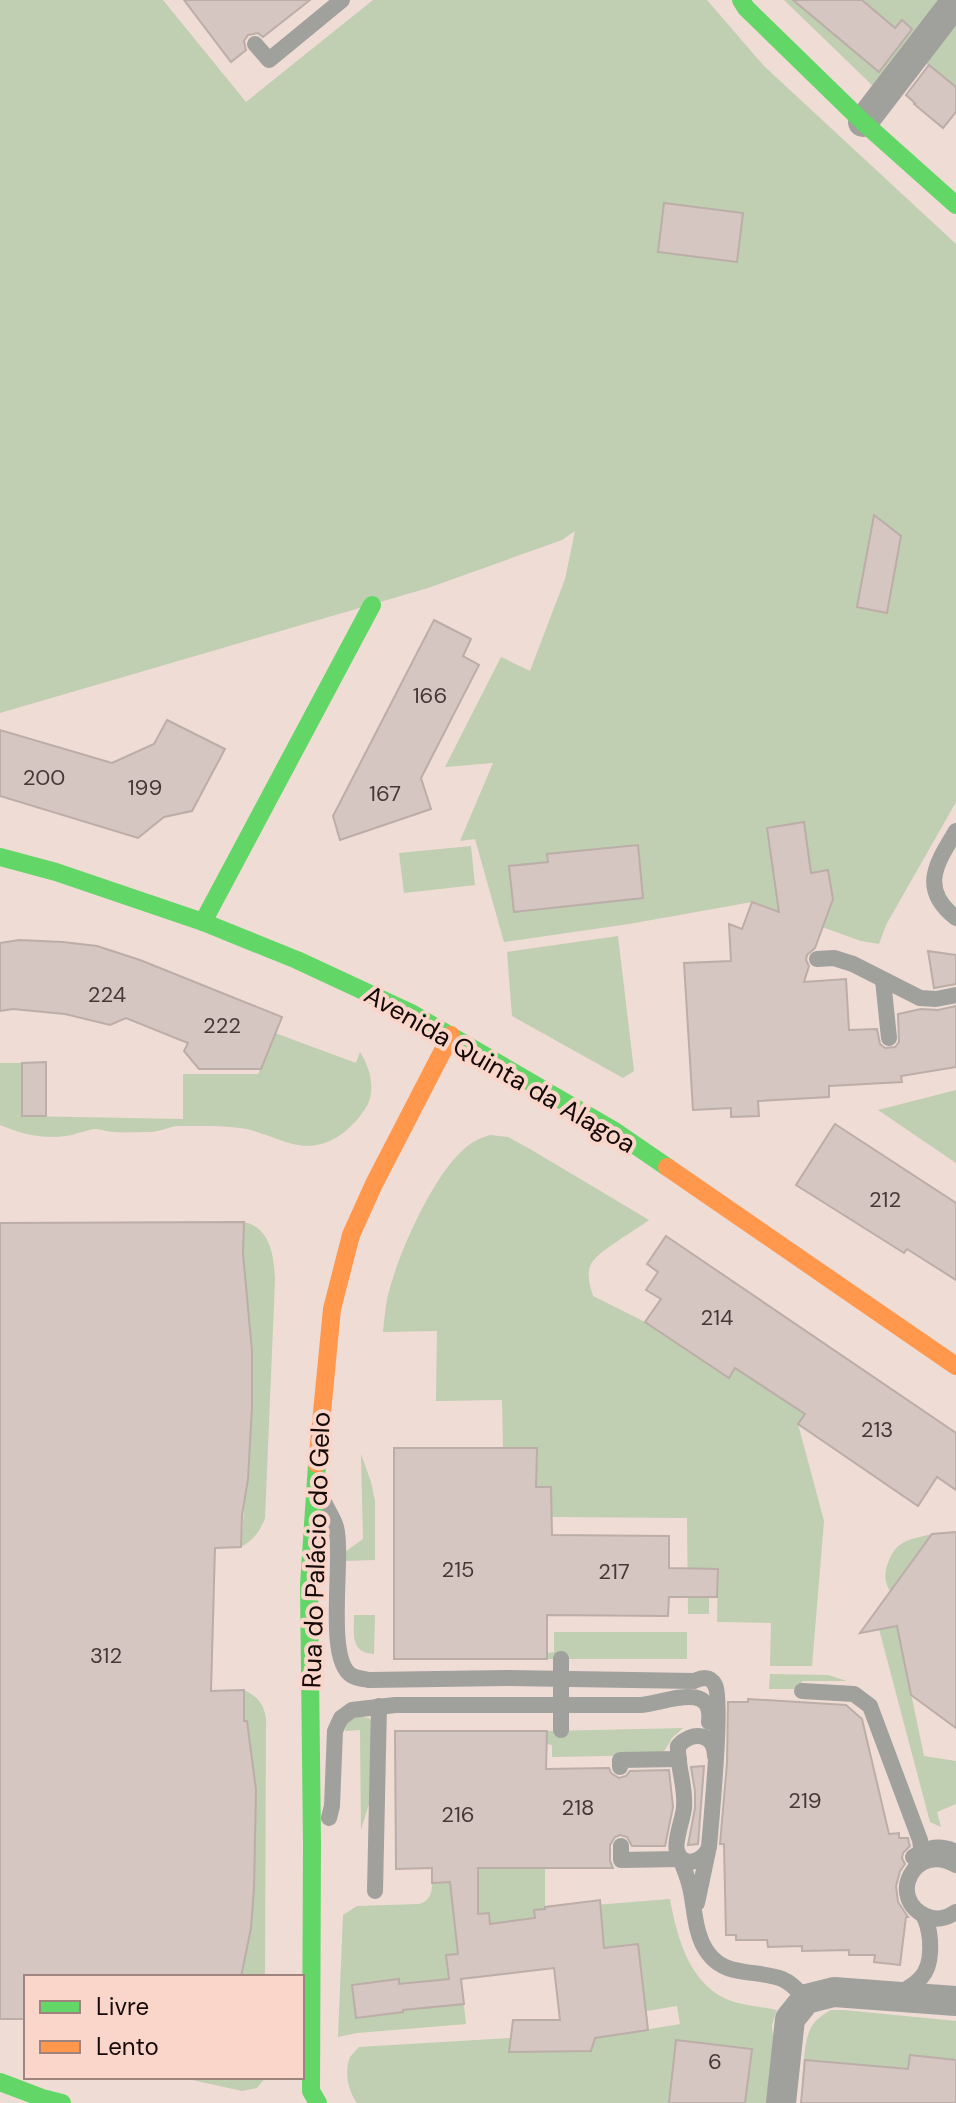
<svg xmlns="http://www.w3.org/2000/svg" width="956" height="2103" font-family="'DM Sans',sans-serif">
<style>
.green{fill:#c0ceb1}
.building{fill:#d5c6c1;stroke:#bbada7;stroke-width:2}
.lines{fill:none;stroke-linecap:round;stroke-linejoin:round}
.lane{stroke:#a0a09d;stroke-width:16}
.street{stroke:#a0a09d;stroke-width:30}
.fast{stroke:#63d668;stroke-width:18}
.slow{stroke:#ff974d;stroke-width:18}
.labels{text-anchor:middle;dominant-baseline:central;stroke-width:8;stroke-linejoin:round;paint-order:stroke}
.number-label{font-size:22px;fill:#453835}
.street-label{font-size:26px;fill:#150906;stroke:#fad6ca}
</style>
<rect width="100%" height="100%" fill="#efdcd5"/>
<g class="green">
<polygon points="0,0 163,0 246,102 373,0 707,0 764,66 956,244 956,802 886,925 879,944 861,941 752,902 629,924 504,942 475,839 460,841 493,763 445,767 501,657 530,671 565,579 575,531 562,540 428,588 0,713"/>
<polygon points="784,0 956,0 956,87 910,51 876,89"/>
<polygon points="471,846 475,885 404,893 399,853"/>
<polygon points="618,936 634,1071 623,1078 512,1016 507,952"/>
<path d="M275,1033L356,1063L360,1052C370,1067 377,1092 365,1109C349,1133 324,1152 293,1144C278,1140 263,1133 247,1129C225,1125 201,1126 179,1126C169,1126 161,1132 150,1132C138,1132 125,1133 113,1132C107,1132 101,1129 95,1129C85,1130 75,1135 65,1136C41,1139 22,1134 0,1125V1063H22L23,1116L183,1119V1074H258Z"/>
<polygon points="956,1090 956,1163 878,1110"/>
<path d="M490,1135L508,1137L530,1149L649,1220C636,1230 598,1251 591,1264C586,1274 590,1286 593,1296L645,1322L728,1378L735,1368L819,1393L798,1424L824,1521L812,1666H770L771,1623L717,1622L718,1569H700V1597H709V1614H688L687,1518L552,1517L551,1487H536V1448H503L502,1400L436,1401L437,1331L383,1332C384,1321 385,1311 387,1300C395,1260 432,1177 463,1150C471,1142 480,1138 490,1135Z"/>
<path d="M244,1222C271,1228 274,1257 275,1280L265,1518C260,1531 254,1540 241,1547L252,1407V1351L243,1254Z"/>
<polygon points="361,1454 371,1482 375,1501 375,1560 345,1561 345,1552 363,1539"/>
<path d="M932,1534L890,1591C885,1583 884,1576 887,1566C895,1540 908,1540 932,1534Z"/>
<path d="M354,1615H375L374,1654C350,1653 354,1633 354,1615Z"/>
<polygon points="897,1626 924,1756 956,1761 956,1804 937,1812 941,1827 930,1822 879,1629"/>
<polygon points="554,1632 687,1632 687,1659 547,1659 547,1653 554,1652"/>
<polygon points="770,1674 828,1675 847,1681 802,1681 802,1689 769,1689"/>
<path d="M244,1690C258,1697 264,1704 266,1719L265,1977H242L251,1928L254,1888L256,1815V1790L247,1721H244Z"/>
<polygon points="356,1716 369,1718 373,1723 371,1797 361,1830 360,1730 345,1731 347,1723"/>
<polygon points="683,1728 672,1738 662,1755 552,1757 552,1745 547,1744 547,1731"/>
<path d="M478,1868H545V1909L670,1899C677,1938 690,1988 734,2002C748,2006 763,2007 777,2010L772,2025L773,2037L769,2103H357C348,2091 344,2072 350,2057C351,2056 358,2048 359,2047L510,2038L509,2052L590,2051L595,2038L680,2024L677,2006L629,2014L582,1979L556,1982L552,1953L548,1969L461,1979L466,2024L357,2033L338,2037L343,1915L357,1906L419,1904C430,1901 432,1893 432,1883L446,1882V1880L478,1882Z"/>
<path d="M831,2010H844L956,2021V2103H801C803,2084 802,2041 812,2026C816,2019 824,2014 831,2010Z"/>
<polygon points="179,2077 266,2077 257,2088 242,2091"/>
</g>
<g class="building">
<polygon points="184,0 310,0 263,37 258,33 248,35 244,41 246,50 231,62"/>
<polygon points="793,0 862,0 895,28 902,20 912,29 879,72"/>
<polygon points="929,65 956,87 956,112 943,128 914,104 915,103 906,95"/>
<polygon points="664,203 743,213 737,262 658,252"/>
<polygon points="874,515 901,536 887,613 857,607"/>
<polygon points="434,620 471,639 463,656 479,665 421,778 431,809 340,840 333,816"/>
<polygon points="167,720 225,749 192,811 164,817 138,838 0,796 0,730 112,763 154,744"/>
<polygon points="804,822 811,873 828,870 833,899 815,948 807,955 806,960 809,966 804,982 846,979 849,1030 877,1029 880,1044 885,1048 895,1047 899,1042 898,1014 921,1009 938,1010 956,1006 956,1067 901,1076 902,1082 829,1086 829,1097 758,1101 759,1116 731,1117 731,1108 693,1110 684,963 731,961 729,924 742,929 752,902 779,912 767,828"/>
<polygon points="638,845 643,898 514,912 509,866 548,862 547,854"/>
<polygon points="19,940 63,942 97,946 140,960 282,1017 261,1069 199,1069 184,1051 188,1043 126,1018 110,1025 65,1014 13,1009 0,1011 0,943"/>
<polygon points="928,951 956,955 956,984 934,988"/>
<polygon points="46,1062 46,1116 22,1116 22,1063"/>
<polygon points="835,1124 956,1203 956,1280 907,1249 904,1253 796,1185"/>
<polygon points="244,1222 243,1254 252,1351 252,1407 248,1479 242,1515 241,1547 215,1548 211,1691 244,1690 244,1721 247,1721 256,1790 254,1888 251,1928 241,1977 26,1977 26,2019 0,2019 0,1223"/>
<polygon points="666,1236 956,1433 956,1490 937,1477 918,1506 798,1424 805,1414 735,1368 729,1378 645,1322 661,1299 646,1290 658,1272 647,1264"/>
<polygon points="394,1448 537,1448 536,1487 551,1487 552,1535 669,1536 669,1568 718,1569 717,1597 669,1597 668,1616 547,1615 547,1659 394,1659"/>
<polygon points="956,1532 956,1728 911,1695 897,1626 860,1633 932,1534"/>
<polygon points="748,1699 846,1705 862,1719 889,1834 899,1833 899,1838 908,1838 909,1843 910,1846 903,1853 902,1858 905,1864 900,1871 896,1886 898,1902 908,1917 906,1917 900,1965 874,1962 875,1955 849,1955 849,1950 802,1951 802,1946 768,1947 767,1940 736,1940 736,1935 726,1935 724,1844 720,1844 727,1763 728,1702 748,1702"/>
<polygon points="395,1731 547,1731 546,1769 609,1768 611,1773 619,1778 626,1776 630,1771 669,1770 673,1807 665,1846 632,1846 627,1837 620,1835 615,1837 610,1845 610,1861 613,1868 478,1868 478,1914 489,1913 490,1924 535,1918 534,1910 545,1909 545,1907 600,1900 604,1948 638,1944 648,2030 595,2038 591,2051 509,2052 513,2020 560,2020 554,1968 461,1979 464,2004 403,2010 403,2012 356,2018 352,1985 399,1979 399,1984 449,1979 446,1955 458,1954 450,1882 432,1883 432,1868 396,1869"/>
<polygon points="704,1766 698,1844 688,1845 695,1808 695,1791 691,1767"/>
<polygon points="676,2040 752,2049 745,2103 669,2103"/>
<polygon points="910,2055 956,2060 956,2103 801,2103 805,2060 908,2069"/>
</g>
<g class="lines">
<g class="lane">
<polyline points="255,44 269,60 342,0"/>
<path d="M956,831C936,864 919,889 956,918"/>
<polyline points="817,959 834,958 853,964 920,998 936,999 956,995"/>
<polyline points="883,980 889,1038"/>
<path d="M325,1504C328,1511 334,1519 336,1527C344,1558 325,1658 351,1675C355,1678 363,1679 369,1680L507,1678L694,1681C702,1678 710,1675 715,1685C723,1699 711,1823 709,1847C704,1862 682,1869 677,1851C674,1841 683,1819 684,1808C686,1786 677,1767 678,1746C692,1730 715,1733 715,1756"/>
<polyline points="802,1691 854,1694 870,1706 920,1840 923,1862"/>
<polyline points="561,1730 561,1659"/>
<polyline points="620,1767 620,1760 679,1759"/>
<path d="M329,1818L332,1806L335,1731L341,1718L352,1710L395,1705H640C663,1704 714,1679 709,1722"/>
<polyline points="621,1846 621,1860 680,1859"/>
<path d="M677,1852C682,1863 687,1875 690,1887C695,1908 694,1934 708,1953C726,1978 757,1969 782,1979C792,1983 798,1991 806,1999"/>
<path d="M913,1857C928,1847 940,1844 956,1852"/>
<path d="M956,1865C915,1841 886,1898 926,1916C936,1921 947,1918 956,1912"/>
<polyline points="375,1891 379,1706"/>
<polyline points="697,1903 708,1851"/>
<path d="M899,1993C924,1981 932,1969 930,1940C929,1931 928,1923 923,1915"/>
</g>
<g class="street">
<polyline points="863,122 956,1"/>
<polyline points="781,2103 790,2019 806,1999 834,1992 956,2001"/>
</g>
<g class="fast">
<polyline points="741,0 746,8 863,122 956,205"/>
<polyline points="0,857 56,872 203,922 297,960 413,1014 613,1130 667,1167"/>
<polyline points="203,922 372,605"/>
<polyline points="317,1464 309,1585 312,1843 311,2091 318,2103"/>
<polyline points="0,2082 42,2098 62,2103"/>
</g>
<g class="slow">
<polyline points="667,1167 956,1366"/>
<polyline points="317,1464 332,1309 351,1235 374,1184 451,1035"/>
</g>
</g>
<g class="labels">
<g class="number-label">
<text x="430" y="695">166</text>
<text x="44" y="777">200</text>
<text x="145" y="787">199</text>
<text x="385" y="793">167</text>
<text x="107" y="994">224</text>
<text x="222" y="1025">222</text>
<text x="885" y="1199">212</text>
<text x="717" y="1317">214</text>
<text x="877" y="1429">213</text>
<text x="458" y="1569">215</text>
<text x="614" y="1571">217</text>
<text x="106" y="1655">312</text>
<text x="805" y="1800">219</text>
<text x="578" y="1807">218</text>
<text x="458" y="1814">216</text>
<text x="715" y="2061">6</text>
</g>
<g class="street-label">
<text transform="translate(500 1069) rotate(30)">Avenida Quinta da Alagoa</text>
<text transform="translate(316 1550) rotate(-88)">Rua do Palácio do Gelo</text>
</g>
</g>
<rect x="24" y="1975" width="280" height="104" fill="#fad6ca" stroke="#9e847c" stroke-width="2"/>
<rect x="40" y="2001" width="40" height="12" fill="#63d668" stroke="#9e847c" stroke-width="2"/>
<text x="96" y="2015" font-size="24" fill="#150906">Livre</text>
<rect x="40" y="2041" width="40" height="12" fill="#ff974d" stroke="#9e847c" stroke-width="2"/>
<text x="96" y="2055" font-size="24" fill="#150906">Lento</text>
</svg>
